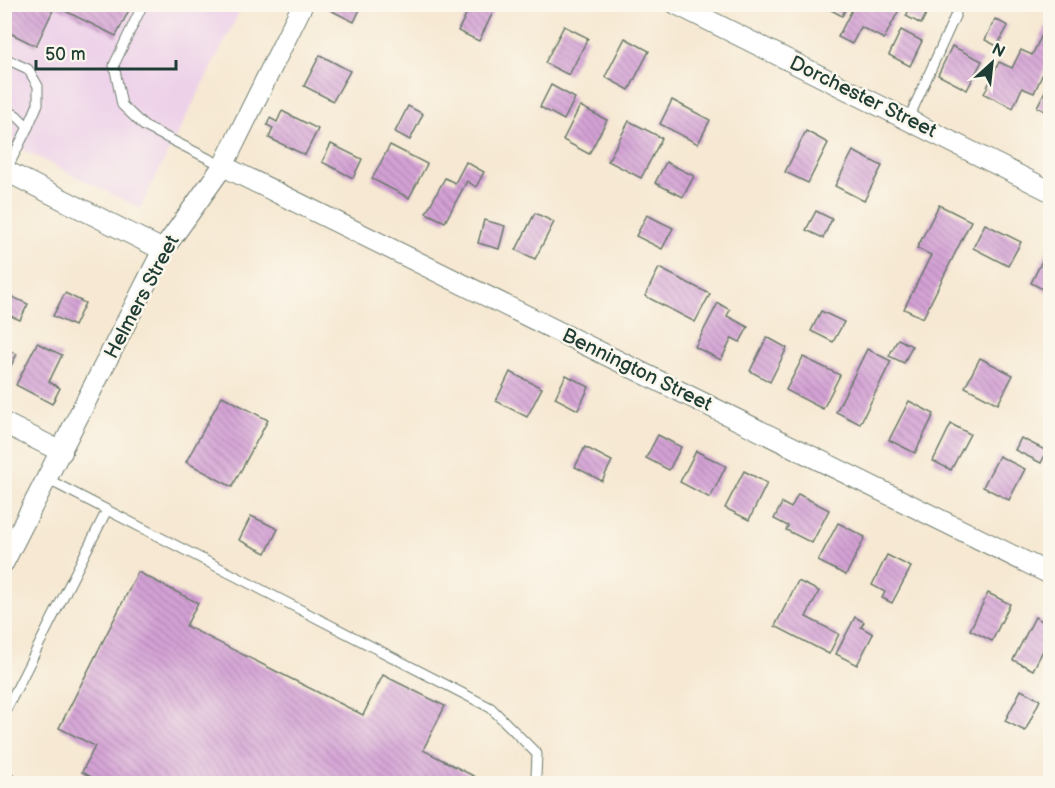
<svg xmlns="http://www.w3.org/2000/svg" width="1055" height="788" font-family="'Balsamiq Sans',sans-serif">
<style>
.built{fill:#edd1e9}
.building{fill:url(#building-back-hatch)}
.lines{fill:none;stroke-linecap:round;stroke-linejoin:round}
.service-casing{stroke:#6a796b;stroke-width:11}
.minor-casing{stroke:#6a796b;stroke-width:22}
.service{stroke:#fff;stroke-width:9}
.minor{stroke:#fff;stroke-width:20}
.labels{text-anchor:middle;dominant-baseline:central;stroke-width:5;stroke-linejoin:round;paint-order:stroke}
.street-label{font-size:20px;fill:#1f3d34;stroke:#fbf7ec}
</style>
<defs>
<pattern id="building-back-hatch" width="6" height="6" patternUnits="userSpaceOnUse" patternTransform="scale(1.5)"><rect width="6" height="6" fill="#d4a1d5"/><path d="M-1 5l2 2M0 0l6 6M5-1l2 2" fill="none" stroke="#ab84ae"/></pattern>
</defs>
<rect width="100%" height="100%" fill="#fbf7ec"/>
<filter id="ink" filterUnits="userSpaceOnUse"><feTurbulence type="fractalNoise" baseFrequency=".0167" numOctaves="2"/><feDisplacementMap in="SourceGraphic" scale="12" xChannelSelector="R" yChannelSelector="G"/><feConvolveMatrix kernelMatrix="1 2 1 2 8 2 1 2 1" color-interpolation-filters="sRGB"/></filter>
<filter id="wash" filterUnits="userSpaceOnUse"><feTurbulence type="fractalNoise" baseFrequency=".008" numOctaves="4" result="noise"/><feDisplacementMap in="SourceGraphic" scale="24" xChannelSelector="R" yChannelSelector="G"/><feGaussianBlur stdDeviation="1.35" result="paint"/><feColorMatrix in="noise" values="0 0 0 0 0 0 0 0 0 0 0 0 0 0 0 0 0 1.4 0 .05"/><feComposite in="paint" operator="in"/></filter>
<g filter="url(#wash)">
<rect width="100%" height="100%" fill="#f6e8d2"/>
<polygon class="built" points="4,5 243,5 140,208 5,141"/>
<g id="blocks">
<g class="building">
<polygon points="4,4 132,4 116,36 55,6 36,46 4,30"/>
<polygon points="471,4 497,4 479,41 458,31"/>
<polygon points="820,4 848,4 842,16"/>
<polygon points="855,4 902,4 884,39 861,27 852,44 838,37"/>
<polygon points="912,4 931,4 921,24 906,16"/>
<polygon points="320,5 362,5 354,22"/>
<polygon points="995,19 1008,26 997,46 985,40"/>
<polygon points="1049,21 1050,22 1050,58 1034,93 1022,88 1013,108 984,94 999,62 1012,68 1021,50 1032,55"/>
<polygon points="564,26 588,38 569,75 545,63"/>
<polygon points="901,30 922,41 910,66 889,55"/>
<polygon points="625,38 649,51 629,90 605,77"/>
<polygon points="952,46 982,61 967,90 938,75"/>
<polygon points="320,55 350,71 333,101 304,86"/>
<polygon points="1050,81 1050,114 1037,107"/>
<polygon points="551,85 575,98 564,120 540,107"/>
<polygon points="672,100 710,120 698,144 660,124"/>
<polygon points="408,106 423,114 410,140 395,132"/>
<polygon points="580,106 607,120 589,154 563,140"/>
<polygon points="282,111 318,129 305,155 269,138 273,128 267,125 270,118 277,122"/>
<polygon points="629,121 662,138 641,178 608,161"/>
<polygon points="806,131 828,143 808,183 785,172"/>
<polygon points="331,144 362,159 353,178 322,162"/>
<polygon points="390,145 427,164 409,198 372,179"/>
<polygon points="853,151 882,166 864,201 835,186"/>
<polygon points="466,162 484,172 476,187 467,181 445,222 426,213 445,178 455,183"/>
<polygon points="666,162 694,176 683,197 655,183"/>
<polygon points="939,205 971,221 923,318 904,309 931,255 917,248"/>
<polygon points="816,211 832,219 823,238 806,230"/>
<polygon points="535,213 554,222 535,259 516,250"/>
<polygon points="647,215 673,228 662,249 636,236"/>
<polygon points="484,220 505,226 499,249 478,243"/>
<polygon points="985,224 1021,242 1008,266 973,248"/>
<polygon points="1047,251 1050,253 1050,293 1031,283"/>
<polygon points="659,268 710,294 695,322 645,296"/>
<polygon points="65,293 85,303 74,326 53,316"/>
<polygon points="8,295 28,304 20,320 4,313 4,303"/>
<polygon points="718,303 730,310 727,316 748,327 740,342 732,338 721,360 695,347"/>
<polygon points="821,311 844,322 833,342 811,331"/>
<polygon points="767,337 787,348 770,382 750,371"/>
<polygon points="898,339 912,346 904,363 889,356"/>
<polygon points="37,343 62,355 49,382 60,388 52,404 16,385"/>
<polygon points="4,348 17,354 4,379"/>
<polygon points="867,349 891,361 860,424 836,412"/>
<polygon points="803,357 840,375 823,409 786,390"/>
<polygon points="980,358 1013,375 998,404 965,387"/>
<polygon points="510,372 542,388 527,417 496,401"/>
<polygon points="566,375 589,387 578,410 555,398"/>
<polygon points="222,396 268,420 232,487 186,462"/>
<polygon points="909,401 934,414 915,453 889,440"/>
<polygon points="951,424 970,434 951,470 933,461"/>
<polygon points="658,435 681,447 669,470 646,458"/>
<polygon points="1021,438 1047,451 1041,463 1015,450"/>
<polygon points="585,447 612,461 602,481 575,467"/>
<polygon points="696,451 726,466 710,498 680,482"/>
<polygon points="999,456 1025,469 1009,500 983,487"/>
<polygon points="744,471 767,483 749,520 725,508"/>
<polygon points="798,494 829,510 812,543 786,530 788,526 774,519 782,503 791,508"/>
<polygon points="251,516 278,529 266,553 239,540"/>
<polygon points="838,523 865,537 846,575 818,561"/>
<polygon points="887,555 911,567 892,603 882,598 885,592 872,585"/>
<polygon points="138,572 198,603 186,626 363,715 383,675 445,706 423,750 489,784 104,784 82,772 95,746 59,728"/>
<polygon points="798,581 819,591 806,617 839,634 829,654 775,626"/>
<polygon points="988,593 1010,604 992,641 970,630"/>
<polygon points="855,617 864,622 861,627 873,634 857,665 836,654"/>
<polygon points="1035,617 1050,625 1050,637 1033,670 1013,660"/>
<polygon points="1021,690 1040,700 1025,731 1005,721"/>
</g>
</g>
</g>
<g filter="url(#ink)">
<use href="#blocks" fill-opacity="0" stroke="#6a796b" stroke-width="1.5"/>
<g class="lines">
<g class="service-casing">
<g id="service">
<polyline points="143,4 114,65 122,105 144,126 223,166"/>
<polyline points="4,58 28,69 38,86 38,104 28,127"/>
<polyline points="4,109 16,115 28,127 6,171"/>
<polyline points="908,120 956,14"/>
<polyline points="47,479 491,708 537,754 536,776 532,784"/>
<polyline points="4,714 107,510"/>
<polyline points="4,774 17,784"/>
</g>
</g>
<g class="minor-casing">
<g id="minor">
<polyline points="676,4 1050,191"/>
<polyline points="223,166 1050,574"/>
<polyline points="4,170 163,250"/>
<polyline points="4,423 62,452"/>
<polyline points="4,562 163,250 223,166 303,4"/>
</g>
</g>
<use href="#service" class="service"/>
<use href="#minor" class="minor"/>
</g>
</g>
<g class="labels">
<g class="street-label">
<text transform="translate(863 97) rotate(26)">Dorchester Street</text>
<text transform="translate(142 297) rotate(-62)">Helmers Street</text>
<text transform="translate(637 370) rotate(26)">Bennington Street</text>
</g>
</g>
<rect width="1055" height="788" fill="none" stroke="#fbf7ec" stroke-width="24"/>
<g transform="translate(992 63) rotate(27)" stroke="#fbf7ec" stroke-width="4.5" paint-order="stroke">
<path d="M0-4.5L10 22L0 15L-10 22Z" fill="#1f3d34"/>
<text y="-9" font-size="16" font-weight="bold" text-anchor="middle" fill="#1f3d34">N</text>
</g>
<path d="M36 60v9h140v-9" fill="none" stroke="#1f3d34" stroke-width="3"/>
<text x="45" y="60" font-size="18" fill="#1f3d34" stroke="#fbf7ec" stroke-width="4.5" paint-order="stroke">50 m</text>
</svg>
